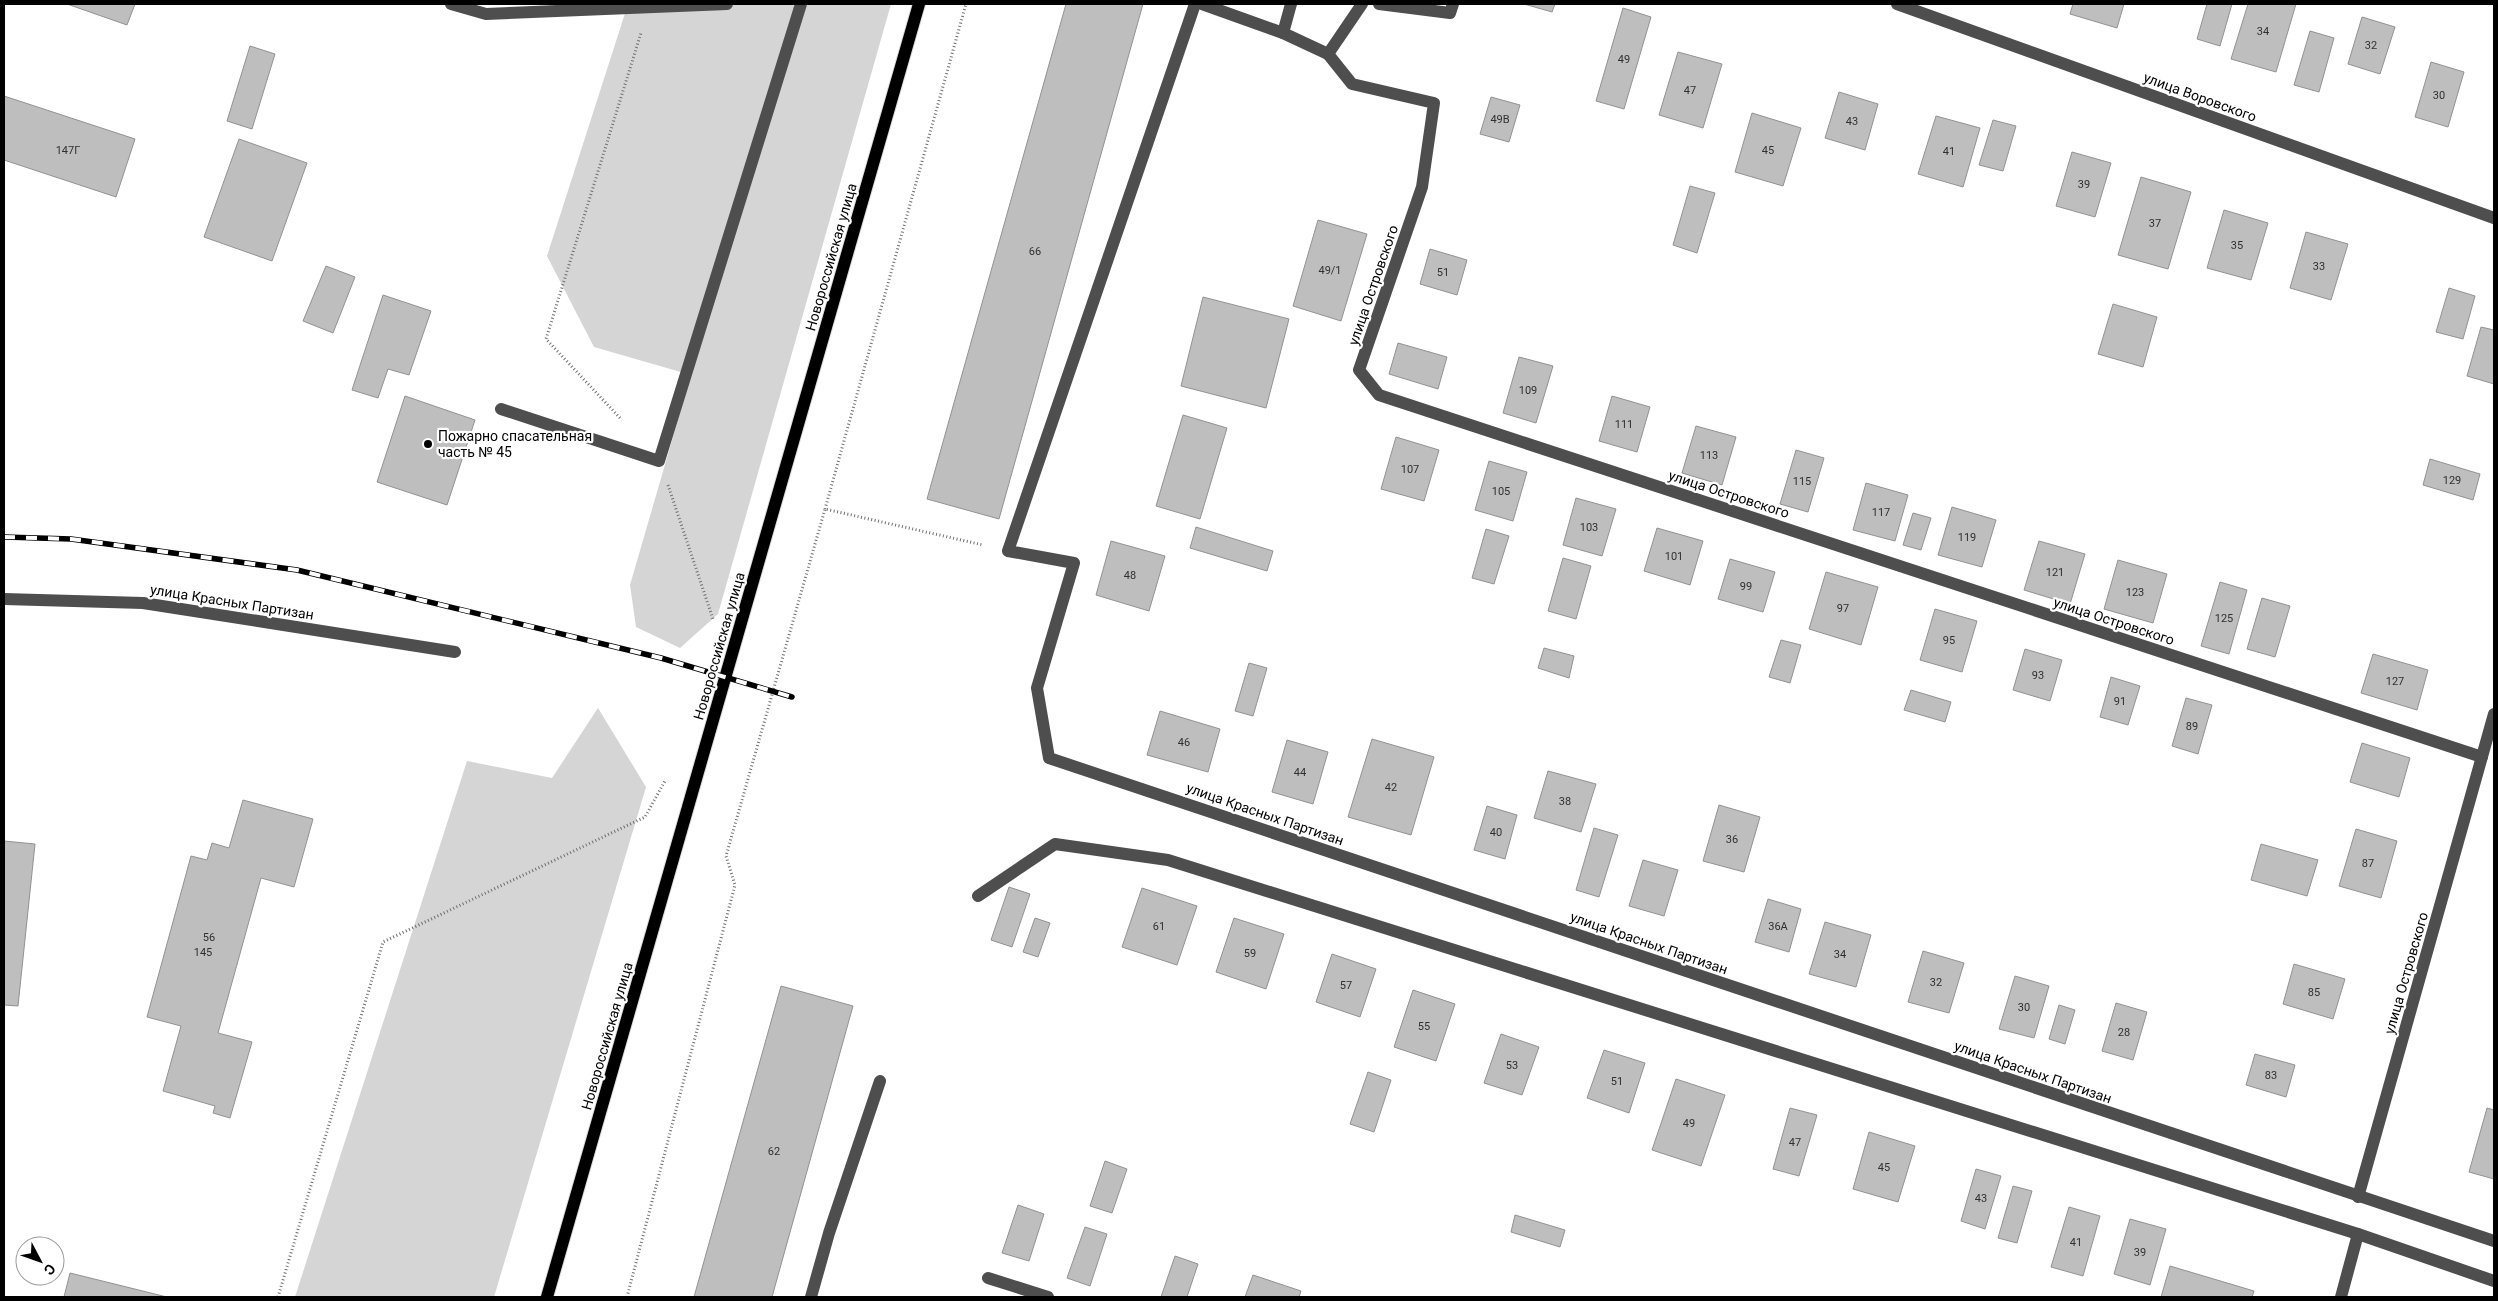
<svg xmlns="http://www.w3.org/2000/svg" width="2498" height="1301" font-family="Roboto,sans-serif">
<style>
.green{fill:#d5d5d5}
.building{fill:#bebebe;stroke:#929292}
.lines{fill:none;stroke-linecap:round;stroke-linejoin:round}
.major-casing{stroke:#dbdbdb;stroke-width:14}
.path{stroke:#707070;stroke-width:3;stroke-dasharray:1 2.5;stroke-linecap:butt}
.minor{stroke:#4e4e4e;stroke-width:12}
.major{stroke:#000;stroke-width:12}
.rail-casing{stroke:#000;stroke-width:5.5}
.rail{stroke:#fff;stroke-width:4;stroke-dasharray:11;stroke-linecap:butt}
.poi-dot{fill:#000;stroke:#fff;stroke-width:2}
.labels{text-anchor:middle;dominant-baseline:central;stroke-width:4.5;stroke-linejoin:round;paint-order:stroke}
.number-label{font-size:11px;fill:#303030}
.street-label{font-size:14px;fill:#000;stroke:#fff}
.poi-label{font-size:14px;fill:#000;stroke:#fff;text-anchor:start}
</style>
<rect width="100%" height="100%" fill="#fff"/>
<g class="green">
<polygon points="628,4 891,4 718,614 680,648 636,627 630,585 691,375 594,347 547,256"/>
<polygon points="598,708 646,787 494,1297 295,1297 467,761 552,778"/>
</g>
<g class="building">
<polygon points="67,4 135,4 127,25"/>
<polygon points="1066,4 1143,4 999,519 927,499"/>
<polygon points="1524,4 1555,4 1552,12"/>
<polygon points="2073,4 2124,4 2117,28 2070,14"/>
<polygon points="2207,4 2232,4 2220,46 2197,39"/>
<polygon points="2248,4 2296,4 2276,72 2231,59"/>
<polygon points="1623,8 1651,17 1624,109 1596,101"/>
<polygon points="2362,17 2395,27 2380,74 2348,64"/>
<polygon points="2310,31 2334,38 2319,92 2294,85"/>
<polygon points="250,46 275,54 252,129 227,121"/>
<polygon points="1678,52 1722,64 1703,128 1659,115"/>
<polygon points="2431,62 2464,72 2448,127 2415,117"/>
<polygon points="1839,92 1878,104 1865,150 1825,138"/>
<polygon points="4,96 135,139 116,197 4,160"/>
<polygon points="1491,97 1520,105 1509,142 1480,134"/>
<polygon points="1752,113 1801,128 1783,186 1735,172"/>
<polygon points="1936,116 1980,128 1963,187 1918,174"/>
<polygon points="1993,120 2016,126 2003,171 1979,165"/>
<polygon points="239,139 307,163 272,261 204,237"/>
<polygon points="2072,152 2111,163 2095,217 2056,206"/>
<polygon points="2141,177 2191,192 2168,269 2118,255"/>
<polygon points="1690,186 1715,193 1697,253 1673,245"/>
<polygon points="2224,210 2268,223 2251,280 2207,268"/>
<polygon points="1318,220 1367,234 1341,321 1293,306"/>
<polygon points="2306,232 2348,244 2331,300 2290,288"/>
<polygon points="1430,249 1467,260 1457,295 1420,284"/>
<polygon points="326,266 355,277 333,333 303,321"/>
<polygon points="2449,288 2475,296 2463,339 2436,332"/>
<polygon points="383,295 431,311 409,375 388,369 378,398 352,390"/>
<polygon points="1203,297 1289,319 1266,408 1181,386"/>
<polygon points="2113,304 2157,317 2143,367 2098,354"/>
<polygon points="2481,327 2494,330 2494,384 2467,376"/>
<polygon points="1398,343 1447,357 1438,389 1389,374"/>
<polygon points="1519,357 1553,366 1536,423 1503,413"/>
<polygon points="405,396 475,420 447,505 377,482"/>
<polygon points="1612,396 1650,407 1637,452 1599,441"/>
<polygon points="1183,415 1227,428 1200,519 1156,506"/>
<polygon points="1696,426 1736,437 1722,485 1682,473"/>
<polygon points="1396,437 1439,450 1424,501 1381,489"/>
<polygon points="1796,450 1824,458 1808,512 1780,504"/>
<polygon points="2430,459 2480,474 2473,500 2423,485"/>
<polygon points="1489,461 1527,472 1513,521 1475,510"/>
<polygon points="1866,483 1908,495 1895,541 1853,530"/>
<polygon points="1576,498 1616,509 1602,556 1563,545"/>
<polygon points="1952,507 1996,520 1982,567 1938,555"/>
<polygon points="1913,513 1931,518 1921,550 1903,545"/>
<polygon points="1196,527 1273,551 1267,571 1190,548"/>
<polygon points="1657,528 1703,541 1690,585 1644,571"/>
<polygon points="1486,529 1509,536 1494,584 1472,578"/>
<polygon points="1111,541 1165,556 1149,611 1096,595"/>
<polygon points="2039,541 2085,554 2070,604 2024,590"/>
<polygon points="1563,558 1591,566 1576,619 1548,611"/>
<polygon points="1730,559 1775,572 1763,612 1718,599"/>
<polygon points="2118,560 2167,574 2153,623 2104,609"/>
<polygon points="1826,572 1878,587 1861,645 1809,629"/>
<polygon points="2220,582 2247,590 2229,654 2201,646"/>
<polygon points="2262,598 2290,606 2275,657 2247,649"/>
<polygon points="1935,609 1977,621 1962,672 1920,660"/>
<polygon points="1781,640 1801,645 1790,683 1769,677"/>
<polygon points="1544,648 1574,656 1569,678 1538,668"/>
<polygon points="2025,649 2062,660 2050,701 2013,690"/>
<polygon points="2373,654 2428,670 2417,710 2361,693"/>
<polygon points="1249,663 1267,668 1253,716 1235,711"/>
<polygon points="2111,677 2140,686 2128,725 2100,717"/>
<polygon points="1911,690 1951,702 1945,722 1904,710"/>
<polygon points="2186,698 2212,705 2198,754 2172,746"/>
<polygon points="1160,711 1220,729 1208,772 1147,755"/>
<polygon points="1372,739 1434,757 1411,835 1348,817"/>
<polygon points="1287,740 1328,752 1313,804 1272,792"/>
<polygon points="2362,743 2410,758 2399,797 2350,782"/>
<polygon points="1548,771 1596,784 1581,832 1534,818"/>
<polygon points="243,800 313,819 294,887 261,878 218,1033 252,1042 230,1118 213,1113 215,1106 163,1091 181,1026 147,1017 191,856 207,860 212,843 229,848"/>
<polygon points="1719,805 1760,817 1744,872 1703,861"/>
<polygon points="1487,806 1517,815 1505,859 1474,850"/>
<polygon points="1594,828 1618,835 1599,897 1576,890"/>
<polygon points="2356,829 2397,841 2381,898 2339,886"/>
<polygon points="4,841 35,844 18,1006 4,1005"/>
<polygon points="2261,844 2318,860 2307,896 2251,880"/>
<polygon points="1643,860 1678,870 1664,916 1629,906"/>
<polygon points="1009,887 1030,894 1012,947 991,940"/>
<polygon points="1142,888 1197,906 1177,965 1122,947"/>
<polygon points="1768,899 1801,909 1789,952 1755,942"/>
<polygon points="1035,918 1050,923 1038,957 1023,952"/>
<polygon points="1234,918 1284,934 1266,989 1216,972"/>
<polygon points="1825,922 1871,935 1856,987 1809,974"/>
<polygon points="1923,951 1964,963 1949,1013 1908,1002"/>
<polygon points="1332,954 1376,969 1360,1017 1316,1002"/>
<polygon points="2294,964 2345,979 2333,1019 2283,1004"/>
<polygon points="2015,976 2049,986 2034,1038 1999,1029"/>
<polygon points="781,986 853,1006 772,1297 694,1297"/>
<polygon points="1413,990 1455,1004 1436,1061 1394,1047"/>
<polygon points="2116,1003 2147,1012 2133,1060 2102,1051"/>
<polygon points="2059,1005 2075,1010 2065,1044 2049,1039"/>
<polygon points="1501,1034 1539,1047 1522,1095 1484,1083"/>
<polygon points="1604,1050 1645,1063 1629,1113 1587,1098"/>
<polygon points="2255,1054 2295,1065 2286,1097 2246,1085"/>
<polygon points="1368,1072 1391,1080 1374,1132 1350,1124"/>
<polygon points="1676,1079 1725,1095 1701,1166 1652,1150"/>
<polygon points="1790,1108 1817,1115 1799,1176 1773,1169"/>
<polygon points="2487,1108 2494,1110 2494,1179 2469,1172"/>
<polygon points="1869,1132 1915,1146 1898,1202 1853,1189"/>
<polygon points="1105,1161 1127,1169 1112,1213 1090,1206"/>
<polygon points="1976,1169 2001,1176 1985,1229 1961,1221"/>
<polygon points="2013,1186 2032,1191 2017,1243 1998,1238"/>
<polygon points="1018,1205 1044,1214 1029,1261 1002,1253"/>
<polygon points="2069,1207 2100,1216 2083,1276 2051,1267"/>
<polygon points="1515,1215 1565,1230 1560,1247 1511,1232"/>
<polygon points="2130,1219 2166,1229 2150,1285 2114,1274"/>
<polygon points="1085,1227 1107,1234 1090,1286 1067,1278"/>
<polygon points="1175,1256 1198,1264 1187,1297 1161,1297"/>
<polygon points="2170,1266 2254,1291 2252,1297 2161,1297"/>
<polygon points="70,1273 167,1297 64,1297"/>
<polygon points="1253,1275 1301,1291 1299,1297 1245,1297"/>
</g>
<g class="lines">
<g class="major-casing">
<polyline id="major" points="547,1297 919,4"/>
</g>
<g class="path">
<polyline points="620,418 546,339 641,33"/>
<polyline points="668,485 713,619"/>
<polyline points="825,509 966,4"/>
<polyline points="278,1297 383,942 645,817 665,781"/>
<polyline points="627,1297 735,885 726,856 825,509 983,545"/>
</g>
<g class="minor">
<polyline points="451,4 486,14 727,4"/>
<polyline points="1195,4 1008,551 1074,563 1037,688 1049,758 2494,1241"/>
<polyline points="1202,4 1283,33 1328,54 1362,4"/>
<polyline points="1379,4 1450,13 1453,4"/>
<polyline points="1897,4 2494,218"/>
<polyline points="1283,33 1291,4"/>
<polyline points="1328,54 1352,84 1434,103 1422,187 1359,370 1379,395 2482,757"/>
<polyline points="501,409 659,461 801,4"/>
<polyline points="4,599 143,603 455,652"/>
<polyline points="978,896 1055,844 1168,860 2358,1234 2494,1281"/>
<polyline points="2358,1197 2494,714"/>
<polyline points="988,1278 1048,1297"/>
<polyline points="811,1297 829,1233 880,1081"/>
<polyline points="2341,1297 2358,1234"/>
</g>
<use href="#major" class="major"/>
<g class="rail-casing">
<polyline id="rail" points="4,537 71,539 297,570 661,658 792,697"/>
</g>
<use href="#rail" class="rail"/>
</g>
<circle class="poi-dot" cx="428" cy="444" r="5"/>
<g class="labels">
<g class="number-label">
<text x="2263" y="31">34</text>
<text x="2371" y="45">32</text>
<text x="1624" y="59">49</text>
<text x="1690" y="90">47</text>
<text x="2439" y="95">30</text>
<text x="1500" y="119">49В</text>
<text x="1852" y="121">43</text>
<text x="68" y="150">147Г</text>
<text x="1768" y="150">45</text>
<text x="1949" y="151">41</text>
<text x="2084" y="184">39</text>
<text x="2155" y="223">37</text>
<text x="2237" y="245">35</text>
<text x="1035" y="251">66</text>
<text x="2319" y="266">33</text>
<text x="1330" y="270">49/1</text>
<text x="1443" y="272">51</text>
<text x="1528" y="390">109</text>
<text x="1624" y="424">111</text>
<text x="1709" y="455">113</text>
<text x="1410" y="469">107</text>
<text x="2452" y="480">129</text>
<text x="1802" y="481">115</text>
<text x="1501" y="491">105</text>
<text x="1881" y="512">117</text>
<text x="1589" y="527">103</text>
<text x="1967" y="537">119</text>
<text x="1674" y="556">101</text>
<text x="2055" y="572">121</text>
<text x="1130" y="575">48</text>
<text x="1746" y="586">99</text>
<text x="2135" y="592">123</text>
<text x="1843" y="608">97</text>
<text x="2224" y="618">125</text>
<text x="1949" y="640">95</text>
<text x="2038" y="675">93</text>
<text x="2395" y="681">127</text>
<text x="2120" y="701">91</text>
<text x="2192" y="726">89</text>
<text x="1184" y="742">46</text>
<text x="1300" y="772">44</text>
<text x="1391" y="787">42</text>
<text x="1565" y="801">38</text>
<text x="1496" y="832">40</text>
<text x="1732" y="839">36</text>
<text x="2368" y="863">87</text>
<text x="1159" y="926">61</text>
<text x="1778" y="926">36А</text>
<text x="209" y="937">56</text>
<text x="203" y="952">145</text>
<text x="1250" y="953">59</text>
<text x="1840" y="954">34</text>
<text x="1936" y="982">32</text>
<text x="1346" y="985">57</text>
<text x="2314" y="992">85</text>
<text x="2024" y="1007">30</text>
<text x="1424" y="1026">55</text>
<text x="2124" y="1032">28</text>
<text x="1512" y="1065">53</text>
<text x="2271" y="1075">83</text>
<text x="1617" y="1081">51</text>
<text x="1689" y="1123">49</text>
<text x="1795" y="1142">47</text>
<text x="774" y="1151">62</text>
<text x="1884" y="1167">45</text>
<text x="1981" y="1198">43</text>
<text x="2076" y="1242">41</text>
<text x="2140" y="1252">39</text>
</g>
<g class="street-label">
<text transform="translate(2200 97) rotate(20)">улица Воровского</text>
<text transform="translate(831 257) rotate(-74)">Новороссийская улица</text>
<text transform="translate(1373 285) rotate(-71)">улица Островского</text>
<text transform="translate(1729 494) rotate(18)">улица Островского</text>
<text transform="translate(232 602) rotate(9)">улица Красных Партизан</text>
<text transform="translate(2114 621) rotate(18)">улица Островского</text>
<text transform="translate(719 646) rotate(-74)">Новороссийская улица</text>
<text transform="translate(1265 814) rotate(19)">улица Красных Партизан</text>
<text transform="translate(1649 943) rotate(19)">улица Красных Партизан</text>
<text transform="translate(2406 973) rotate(-74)">улица Островского</text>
<text transform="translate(607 1036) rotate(-74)">Новороссийская улица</text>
<text transform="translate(2033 1072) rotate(19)">улица Красных Партизан</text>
</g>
<g class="poi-label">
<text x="438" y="436">Пожарно спасательная<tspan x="438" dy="16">часть № 45</tspan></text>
</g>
</g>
<rect width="2498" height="1301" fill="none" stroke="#000000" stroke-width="10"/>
<g transform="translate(40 1261) rotate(131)"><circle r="24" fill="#ffffff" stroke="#999999"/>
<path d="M0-4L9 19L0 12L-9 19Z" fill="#000000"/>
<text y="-8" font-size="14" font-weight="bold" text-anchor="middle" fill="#000000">С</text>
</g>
</svg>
